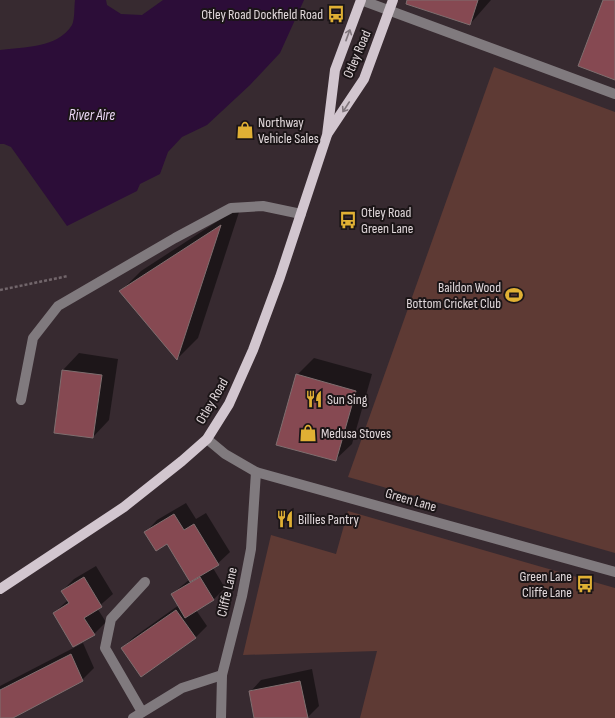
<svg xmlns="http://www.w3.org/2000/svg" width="615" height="718" font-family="'Sofia Sans Condensed',sans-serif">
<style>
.green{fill:#5e3a34}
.water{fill:#2c0d38}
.shadow{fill:#0007}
.building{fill:#864952;stroke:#7f6e6f}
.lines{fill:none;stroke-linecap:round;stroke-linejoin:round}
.path{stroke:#72666b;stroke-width:2.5;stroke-dasharray:3 2;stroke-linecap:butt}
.minor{stroke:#807a7e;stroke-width:10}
.major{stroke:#d2c6cf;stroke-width:10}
.oneway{stroke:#80767c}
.labels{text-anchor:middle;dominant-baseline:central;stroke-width:4;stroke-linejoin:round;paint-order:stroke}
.poi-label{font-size:14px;fill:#e0d7da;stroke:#1b1517;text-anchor:start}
.street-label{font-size:14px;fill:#e0d7da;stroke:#1b1517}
.water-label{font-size:15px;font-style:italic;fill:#edd9f7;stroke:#1b1517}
</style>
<rect width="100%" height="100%" fill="#372a30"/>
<g class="green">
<polygon points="494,67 615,112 615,553 348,477"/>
<polygon points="348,511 615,588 615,718 360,718 377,651 243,655 271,535 336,554"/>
</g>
<path class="water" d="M75,0H106L107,5L121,14L142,15L163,0H304L280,53L250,85L207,125L182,137L168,152L160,174L140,184L137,191L67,226L11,147L4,144H0V50C24,47 58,48 72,25C75,19 74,7 75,0Z"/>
<g class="shadow">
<polygon points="433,0 491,0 470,24"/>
<polygon points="241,206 198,338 177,359 121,291 141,271"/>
<polygon points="79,353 118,359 109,420 93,437 56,432 63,370"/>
<polygon points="314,358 372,374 352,444 335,460 297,375"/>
<polygon points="186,503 196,519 206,513 230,552 213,568 225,588 214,599 196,610 207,626 195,638 122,648 134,637 179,605 172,594 190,579 167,542 146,532 157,520"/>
<polygon points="96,566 113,594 97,608 106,622 94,634 54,613 68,600 62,591 74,579"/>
<polygon points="83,643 94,668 82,680 11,718 0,718 0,686"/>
<polygon points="312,669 319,706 307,718 255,718 250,692 261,680"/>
</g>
<g class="building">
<polygon points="407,0 478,0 470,25 406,4"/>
<polygon points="603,0 615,0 615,80 578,66"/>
<polygon points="221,225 177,360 119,291"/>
<polygon points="62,370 102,375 93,438 54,433"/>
<polygon points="296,374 356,391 336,461 276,445"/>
<polygon points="174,514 184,530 194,524 219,565 190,582 167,544 156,551 144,532"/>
<polygon points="84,577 102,607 84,618 95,635 73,647 53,613 69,603 61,591"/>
<polygon points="200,577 214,600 185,618 171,594"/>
<polygon points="176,610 196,638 141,677 121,648"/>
<polygon points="71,654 83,681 13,718 0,718 0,690"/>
<polygon points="300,681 308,718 254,718 249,691"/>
</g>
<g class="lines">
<polyline class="path" points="0,290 68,276"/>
<g class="minor">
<polyline points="361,0 615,94"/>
<polyline points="21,400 33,338 58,306 175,238 231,208 263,206 301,214"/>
<polyline points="207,439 225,454 256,472 615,572"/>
<polyline points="142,712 105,648 111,619 145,582"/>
<polyline points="133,718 182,688 222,675"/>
<polyline points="221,718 222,675 242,596 251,549 256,472"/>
</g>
<g class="major">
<polyline points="328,133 364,79 393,0"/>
<polyline points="0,589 124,507 182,461 207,439 229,404 253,350 280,277 327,135 335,70 361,0"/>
</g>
</g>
<defs><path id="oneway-shaft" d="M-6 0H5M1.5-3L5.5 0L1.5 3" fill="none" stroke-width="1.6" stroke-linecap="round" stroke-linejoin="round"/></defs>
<g class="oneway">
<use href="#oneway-shaft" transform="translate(348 35) rotate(-70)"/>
<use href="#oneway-shaft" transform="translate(346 107) rotate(123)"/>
</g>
<defs>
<g id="bus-bare" transform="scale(1.38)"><path d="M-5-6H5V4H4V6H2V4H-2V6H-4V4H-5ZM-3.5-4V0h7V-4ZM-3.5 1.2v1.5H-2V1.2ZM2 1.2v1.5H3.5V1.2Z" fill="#e0b034" stroke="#1b1517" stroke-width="2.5" paint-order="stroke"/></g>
<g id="shop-bare" transform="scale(1.38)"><path d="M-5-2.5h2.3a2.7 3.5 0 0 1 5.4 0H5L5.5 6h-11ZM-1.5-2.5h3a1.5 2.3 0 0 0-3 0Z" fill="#e0b034" stroke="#1b1517" stroke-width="2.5" paint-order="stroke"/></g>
<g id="stadium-bare" transform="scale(1.38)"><path d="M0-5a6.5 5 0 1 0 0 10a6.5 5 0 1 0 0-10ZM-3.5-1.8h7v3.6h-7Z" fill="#e0b034" stroke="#1b1517" stroke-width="2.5" paint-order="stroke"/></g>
<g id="restaurant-bare" transform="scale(1.38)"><path d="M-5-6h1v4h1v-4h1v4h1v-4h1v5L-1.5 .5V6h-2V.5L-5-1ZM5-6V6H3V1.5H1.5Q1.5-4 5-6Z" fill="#e0b034" stroke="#1b1517" stroke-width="2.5" paint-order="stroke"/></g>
</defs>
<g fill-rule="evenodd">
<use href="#bus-bare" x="336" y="14"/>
<use href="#shop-bare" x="245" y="130"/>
<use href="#bus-bare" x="348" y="220"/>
<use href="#stadium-bare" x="514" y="295"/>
<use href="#restaurant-bare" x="314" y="399"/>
<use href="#shop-bare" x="308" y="433"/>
<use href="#restaurant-bare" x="285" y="519"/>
<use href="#bus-bare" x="585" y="584"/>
</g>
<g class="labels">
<g class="poi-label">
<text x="323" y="14" text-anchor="end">Otley Road Dockfield Road</text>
<text x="258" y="122">Northway<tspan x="258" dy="16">Vehicle Sales</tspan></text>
<text x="361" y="212">Otley Road<tspan x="361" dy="16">Green Lane</tspan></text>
<text x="501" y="287" text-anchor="end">Baildon Wood<tspan x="501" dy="16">Bottom Cricket Club</tspan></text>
<text x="327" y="399">Sun Sing</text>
<text x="321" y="433">Medusa Stoves</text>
<text x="298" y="519">Billies Pantry</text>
<text x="572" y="576" text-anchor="end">Green Lane<tspan x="572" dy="16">Cliffe Lane</tspan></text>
</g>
<g class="street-label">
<text transform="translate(357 54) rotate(-67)">Otley Road</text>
<text transform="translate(212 401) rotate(-60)">Otley Road</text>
<text transform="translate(411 500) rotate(16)">Green Lane</text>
<text transform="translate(227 592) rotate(-77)">Cliffe Lane</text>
</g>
<g class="water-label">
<text x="92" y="115">River Aire</text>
</g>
</g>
</svg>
